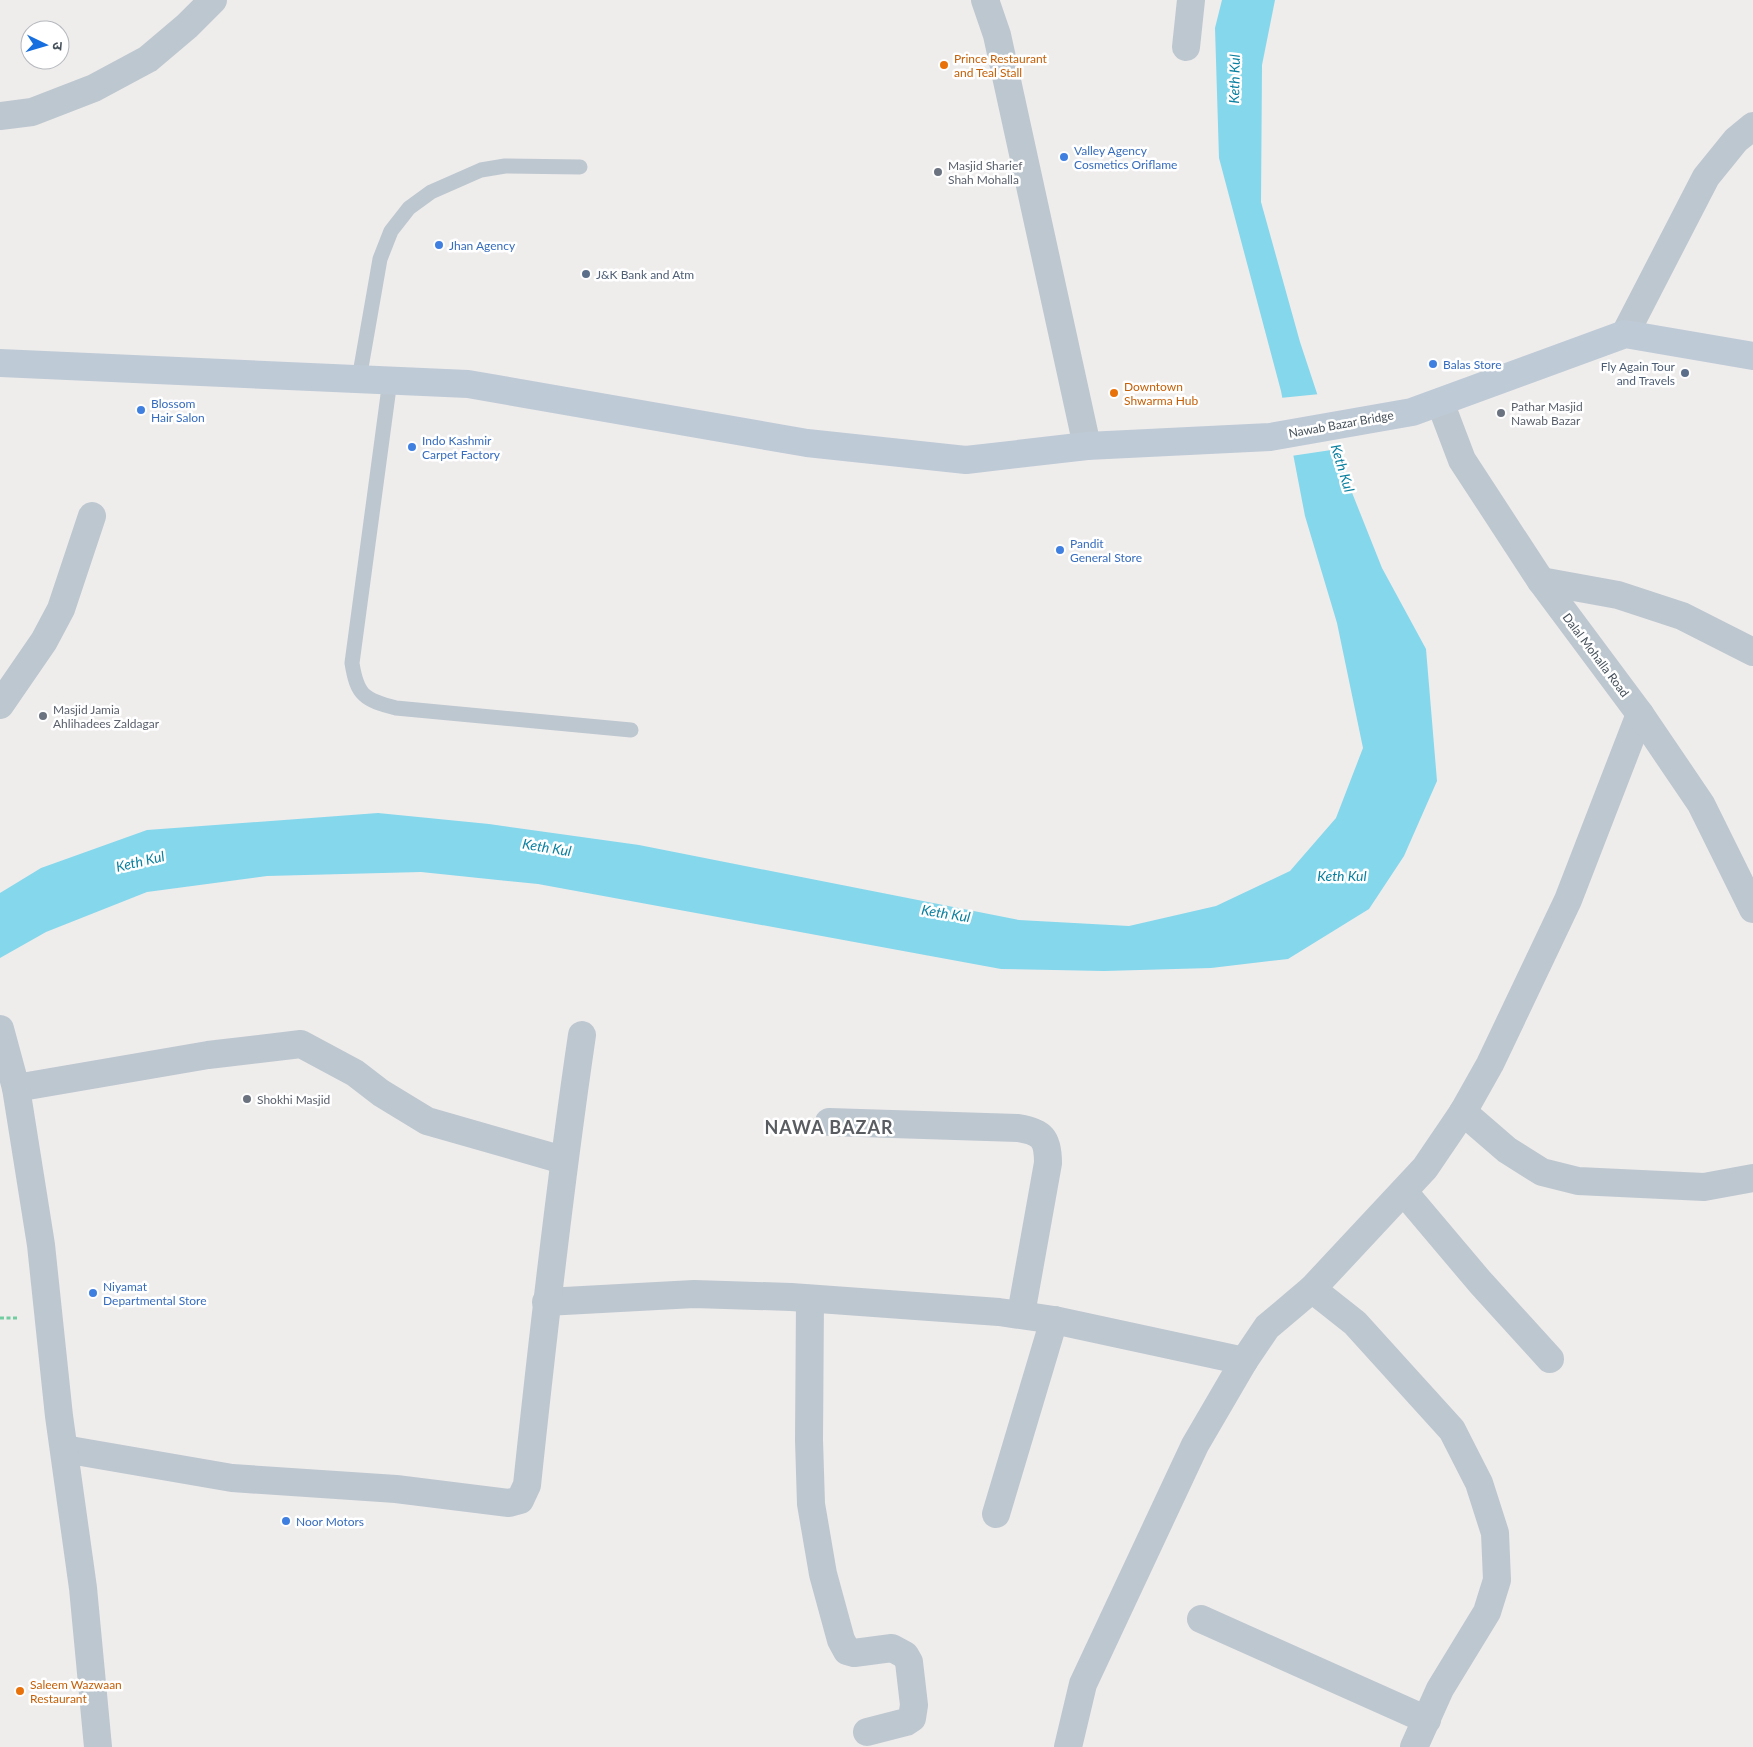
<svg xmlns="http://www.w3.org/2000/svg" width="1753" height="1747" font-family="Lato,'Noto Sans Devanagari',sans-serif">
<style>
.water{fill:#85d7ec}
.pier{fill:#efecec}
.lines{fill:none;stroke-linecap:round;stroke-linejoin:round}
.path{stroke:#71cda0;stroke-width:3;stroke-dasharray:4 2.5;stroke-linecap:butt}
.service{stroke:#bdc7cf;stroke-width:15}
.minor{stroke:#bdc7cf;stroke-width:28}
.tertiary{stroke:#bdc7cf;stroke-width:28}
.secondary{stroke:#becad6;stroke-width:28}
.food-dot{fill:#e8710a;stroke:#fff;stroke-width:2}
.shop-dot{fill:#3f7fe0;stroke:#fff;stroke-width:2}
.worship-dot{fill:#6b7280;stroke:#fff;stroke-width:2}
.service-dot{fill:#5c6f8a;stroke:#fff;stroke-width:2}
.labels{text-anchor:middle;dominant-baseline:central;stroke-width:5;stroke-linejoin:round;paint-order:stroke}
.food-label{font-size:12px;fill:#c56008;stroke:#fff;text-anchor:start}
.shop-label{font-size:12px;fill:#366cbe;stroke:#fff;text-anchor:start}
.worship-label{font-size:12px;fill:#5b616d;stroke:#fff;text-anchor:start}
.service-label{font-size:12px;fill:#4e5e75;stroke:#fff;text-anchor:start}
.street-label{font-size:12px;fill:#45505a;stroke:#fff}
.water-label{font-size:14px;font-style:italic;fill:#0a80a0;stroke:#fff}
.district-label{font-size:18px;font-weight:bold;letter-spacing:1px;fill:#595d62;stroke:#fff}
</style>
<rect width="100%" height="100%" fill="#efecec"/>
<polygon class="water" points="1222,0 1275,0 1262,65 1261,202 1300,342 1339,460 1382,568 1426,649 1437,781 1404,856 1369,909 1288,959 1211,968 1104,971 1001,969 538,884 421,872 267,876 147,892 46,932 0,958 0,893 41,868 147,830 378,813 489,824 639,845 1019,920 1129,926 1216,906 1290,871 1336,818 1363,748 1337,623 1305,516 1281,391 1219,158 1215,28"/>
<polygon class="pier" points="1320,394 1338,449 1291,456 1280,398"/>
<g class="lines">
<polyline class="path" points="0,1318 18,1318"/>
<g class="service">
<polyline points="359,379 380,259 391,231 409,208 431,192 481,170 505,166 580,167"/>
<path d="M390,380L352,663C357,696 365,700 396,708L631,730"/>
</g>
<g class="minor">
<polyline points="985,0 997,35 1087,446"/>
<polyline points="1186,47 1191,0"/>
<polyline points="0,116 32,112 94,88 148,59 187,26 213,0"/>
<polyline points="1625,334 1706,177 1736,140 1753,126"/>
<polyline points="1541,581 1618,595 1682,616 1753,652"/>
<polyline points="0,705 44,641 61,609 92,516"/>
<polyline points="16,1088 208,1055 301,1044 355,1073 381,1093 427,1121 563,1160"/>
<polyline points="1463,1112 1507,1150 1542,1172 1578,1181 1704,1187 1753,1178"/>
<path d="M829,1122L1018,1128C1042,1132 1048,1138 1048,1163L1021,1314"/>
<polyline points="1404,1192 1480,1282 1550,1359"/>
<polyline points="1312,1289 1355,1323 1452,1430 1479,1483 1495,1533 1497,1580 1487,1612 1440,1689 1414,1747"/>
<polyline points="810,1299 809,1440 811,1504 823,1574 841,1640 847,1651 854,1653 892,1648 905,1655 909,1662 914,1705 912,1718 906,1722 867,1732"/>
<polyline points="546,1302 694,1294 791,1297 999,1312 1054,1320 1244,1361"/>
<path d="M64,1449L232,1478L396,1489L509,1503L520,1500L527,1485C543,1334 560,1184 582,1035"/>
<polyline points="996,1514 1054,1320"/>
<polyline points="1201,1619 1427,1720"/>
<polyline points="1068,1747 1083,1684 1195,1445 1244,1361 1267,1327 1312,1289 1425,1168 1463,1112 1490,1064 1568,900 1640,714"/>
</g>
<g class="tertiary">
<polyline points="1440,402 1462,460 1541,581 1640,714 1701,804 1753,909"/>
<polyline points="0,1029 16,1088 41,1245 59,1416 83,1588 98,1747"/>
</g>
<polyline class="secondary" points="0,363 468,384 807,443 966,460 1087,446 1270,437 1412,412 1625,334 1753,356"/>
</g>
<g class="food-dot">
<circle cx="944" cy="65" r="5"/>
<circle cx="1114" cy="393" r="5"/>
<circle cx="20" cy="1691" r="5"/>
</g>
<g class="shop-dot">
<circle cx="1064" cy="157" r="5"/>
<circle cx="439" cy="245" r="5"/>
<circle cx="1433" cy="364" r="5"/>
<circle cx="141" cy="410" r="5"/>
<circle cx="412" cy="447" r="5"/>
<circle cx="1060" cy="550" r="5"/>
<circle cx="93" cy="1293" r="5"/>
<circle cx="286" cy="1521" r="5"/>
</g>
<g class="worship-dot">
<circle cx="938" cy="172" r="5"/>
<circle cx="1501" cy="413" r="5"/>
<circle cx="43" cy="716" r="5"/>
<circle cx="247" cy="1099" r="5"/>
</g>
<g class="service-dot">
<circle cx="586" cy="274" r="5"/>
<circle cx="1685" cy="373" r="5"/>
</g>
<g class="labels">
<g class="food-label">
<text x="954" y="58">Prince Restaurant<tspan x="954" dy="14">and Teal Stall</tspan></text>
<text x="1124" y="386">Downtown<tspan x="1124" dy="14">Shwarma Hub</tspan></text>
<text x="30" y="1684">Saleem Wazwaan<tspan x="30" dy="14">Restaurant</tspan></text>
</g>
<g class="shop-label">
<text x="1074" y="150">Valley Agency<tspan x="1074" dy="14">Cosmetics Oriflame</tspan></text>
<text x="449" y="245">Jhan Agency</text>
<text x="1443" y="364">Balas Store</text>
<text x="151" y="403">Blossom<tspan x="151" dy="14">Hair Salon</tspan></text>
<text x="422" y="440">Indo Kashmir<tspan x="422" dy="14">Carpet Factory</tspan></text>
<text x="1070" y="543">Pandit<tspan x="1070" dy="14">General Store</tspan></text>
<text x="103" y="1286">Niyamat<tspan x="103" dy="14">Departmental Store</tspan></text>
<text x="296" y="1521">Noor Motors</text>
</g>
<g class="worship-label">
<text x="948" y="165">Masjid Sharief<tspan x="948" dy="14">Shah Mohalla</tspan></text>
<text x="1511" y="406">Pathar Masjid<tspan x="1511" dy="14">Nawab Bazar</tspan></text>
<text x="53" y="709">Masjid Jamia<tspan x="53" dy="14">Ahlihadees Zaldagar</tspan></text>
<text x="257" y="1099">Shokhi Masjid</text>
</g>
<g class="service-label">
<text x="596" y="274">J&amp;K Bank and Atm</text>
<text x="1675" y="366" text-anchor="end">Fly Again Tour<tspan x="1675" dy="14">and Travels</tspan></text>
</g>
<g class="street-label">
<text transform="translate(1341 424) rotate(-10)">Nawab Bazar Bridge</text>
<text transform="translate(1596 655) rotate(53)">Dalal Mohalla Road</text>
</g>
<g class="water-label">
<text transform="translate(1234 79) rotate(-89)">Keth Kul</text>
<text transform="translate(1343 468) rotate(73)">Keth Kul</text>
<text transform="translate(547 847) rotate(9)">Keth Kul</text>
<text transform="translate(140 861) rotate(-13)">Keth Kul</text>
<text x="1342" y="875">Keth Kul</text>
<text transform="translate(946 913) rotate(9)">Keth Kul</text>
</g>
<g class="district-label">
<text x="829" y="1127">NAWA BAZAR</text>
</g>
</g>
<g transform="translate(45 45) rotate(95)"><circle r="24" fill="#ffffff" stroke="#b5b9bd"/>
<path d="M0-4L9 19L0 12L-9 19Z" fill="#166edf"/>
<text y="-8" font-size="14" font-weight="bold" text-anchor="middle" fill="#45505a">उ</text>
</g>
</svg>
